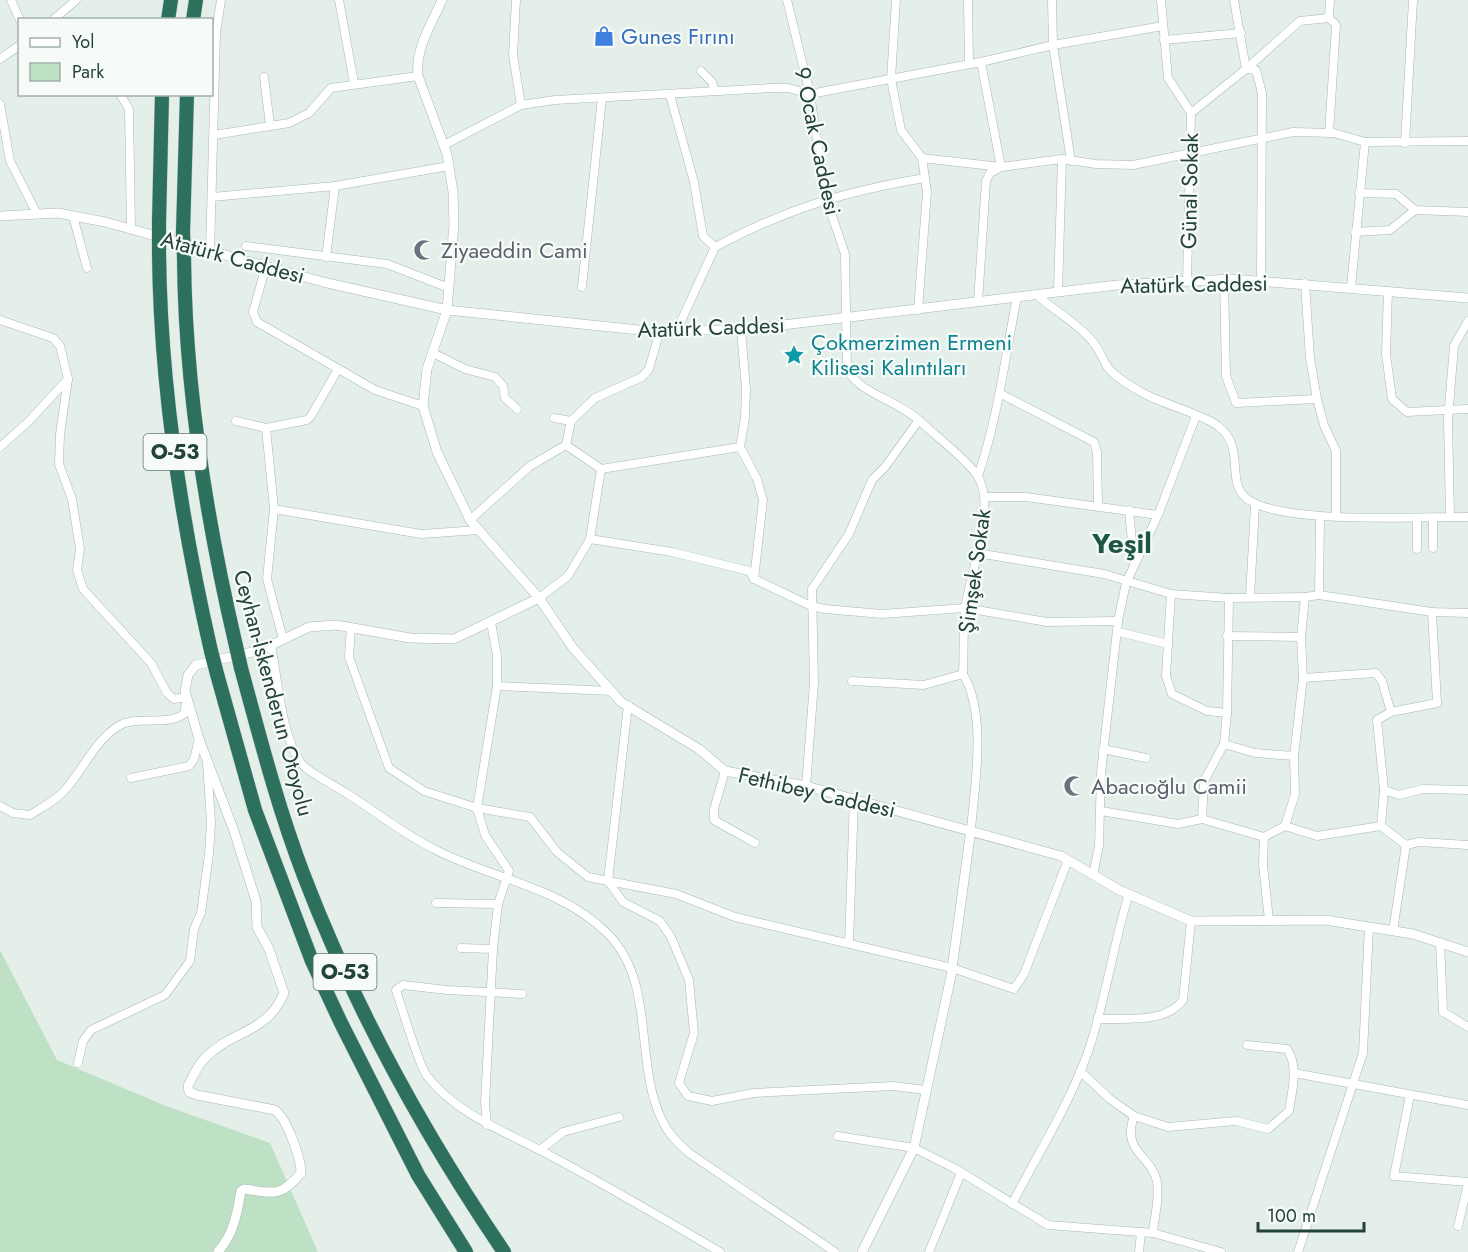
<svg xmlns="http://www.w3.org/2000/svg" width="1468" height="1252" font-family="Jost,sans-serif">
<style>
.green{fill:#bee0c5}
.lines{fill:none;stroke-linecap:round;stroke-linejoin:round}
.minor-casing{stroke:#a7b8b1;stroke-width:9}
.tertiary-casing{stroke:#a7b8b1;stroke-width:10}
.motorway-casing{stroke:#c1cac7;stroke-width:15}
.minor{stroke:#fff;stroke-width:8}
.tertiary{stroke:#fff;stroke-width:9}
.motorway{stroke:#2d705d;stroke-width:14}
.motorway-bridge-casing{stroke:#c1cac7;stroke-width:15;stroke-linecap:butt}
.motorway-bridge{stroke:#2d705d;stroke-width:14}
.labels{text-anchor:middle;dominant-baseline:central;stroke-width:4.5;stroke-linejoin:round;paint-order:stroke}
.shield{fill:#f6fbf8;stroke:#627a72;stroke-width:1.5}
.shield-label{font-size:21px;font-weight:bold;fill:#234238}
.shop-label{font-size:22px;fill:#366cbe;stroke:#f6fbf8;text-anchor:start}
.street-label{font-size:22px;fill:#234238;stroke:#f6fbf8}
.worship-label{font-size:22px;fill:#5b616d;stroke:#f6fbf8;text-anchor:start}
.culture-label{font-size:22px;fill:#0d838f;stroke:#f6fbf8;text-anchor:start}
.district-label{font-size:28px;font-weight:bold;fill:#1e5644;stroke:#f6fbf8}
</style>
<rect width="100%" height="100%" fill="#e5efea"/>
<polygon class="green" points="0,950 57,1060 166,1106 270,1143 318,1252 0,1252"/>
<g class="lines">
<g class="minor-casing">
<g id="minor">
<polyline points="11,0 20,20"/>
<polyline points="339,0 354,83"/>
<polyline points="516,0 513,55 521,105"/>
<path d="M787,0L810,94L826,198L845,254L847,370C862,395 898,400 921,422C936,436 966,459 977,475C998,506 969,575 965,610C963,631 964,653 963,674"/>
<polyline points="896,0 891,79 901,130 922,158 927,192 918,310"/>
<polyline points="968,0 969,64"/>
<polyline points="1052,0 1053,45 1071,161"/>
<polyline points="1161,0 1168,78 1191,113 1187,281"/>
<polyline points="1329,18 1330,0"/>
<polyline points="53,20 76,0"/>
<polyline points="1164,40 1241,33"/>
<polyline points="0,59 20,45"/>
<polyline points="701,71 712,82 715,91"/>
<polyline points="264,77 270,125"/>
<polyline points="120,94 129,109 131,229"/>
<path d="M670,95L694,182L703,236L715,247C786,209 846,191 925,178"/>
<polyline points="0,104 10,161 36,212"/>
<polyline points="1191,113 1246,69 1234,0"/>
<polyline points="214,135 289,123 309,113 331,88 418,76"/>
<polyline points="1405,143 1413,0"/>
<polyline points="444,145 521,105 555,100 772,88 788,88 810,94 981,62 1053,45 1163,26"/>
<polyline points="922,158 1001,167 1062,159 1096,164 1133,165 1293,132 1334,133 1365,142 1468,141"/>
<polyline points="1359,193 1396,194 1415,210 1468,212"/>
<polyline points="212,197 335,186 449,166"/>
<polyline points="73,216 87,268"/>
<polyline points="1355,232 1390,230 1415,210"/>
<polyline points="246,246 387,264 449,288"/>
<polyline points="210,251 216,33 221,0"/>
<polyline points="326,257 335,186"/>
<polyline points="266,266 253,312 257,322 375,390 423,406"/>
<polyline points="1224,279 1226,376 1236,403 1317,399"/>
<polyline points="1261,281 1262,93 1256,70 1246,69 1300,21 1329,18 1336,25 1329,133"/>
<polyline points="1305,283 1310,358 1317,399 1324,425 1336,451 1336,516"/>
<polyline points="582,287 602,98"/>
<polyline points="1351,287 1365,142"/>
<polyline points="1058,291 1062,159"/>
<polyline points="1388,291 1386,354 1392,399 1407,412 1468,409"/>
<path d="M1037,295C1054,311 1078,323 1093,342C1100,350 1103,361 1109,369C1117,378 1132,387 1143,393C1162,404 1203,414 1218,426C1245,446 1227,479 1244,496C1272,526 1424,516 1468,517"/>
<polyline points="978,302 986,181 990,173 1001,167 981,62"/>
<path d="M0,320L53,338L60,346L68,379L60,434L59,464L72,499L80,549L77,570L83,589L151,663L167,693L174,699L187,697L184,714C166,727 136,714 117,727C93,743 83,771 64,791C55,801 41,808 30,815L13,813L0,806"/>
<polyline points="677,330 715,247"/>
<polyline points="741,330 746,389 745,418 740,447 757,479 763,500 754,579"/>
<polyline points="433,353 465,369 495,377 503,386 505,398 517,409"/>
<polyline points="1001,394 1094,442 1097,452 1098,505"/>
<polyline points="554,418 571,421"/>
<polyline points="236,421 266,428 307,420 311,416 337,371"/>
<polyline points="266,428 274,509 421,534 479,530"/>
<polyline points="566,445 601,469"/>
<polyline points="0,447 28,422 68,379"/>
<polyline points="601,469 740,447"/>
<path d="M978,476C998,418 1005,357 1017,297"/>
<polyline points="985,497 1026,497 1158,515"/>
<polyline points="274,509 267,579 283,639"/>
<polyline points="1129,510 1134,564"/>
<polyline points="1450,517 1448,419 1454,346 1468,321"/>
<polyline points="1433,518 1433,548"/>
<polyline points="1417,519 1417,549"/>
<polyline points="470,520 530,466 566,445 571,421 595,398 642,377 649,369 660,330"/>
<polyline points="590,539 672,552 749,571 754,579 811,606 825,609 882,614 965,608 1047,622 1118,621"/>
<polyline points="977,553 1104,574 1171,594 1229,598 1305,597 1301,637 1303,678 1294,756 1295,794 1285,826 1264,837"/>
<polyline points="1171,594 1166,676 1172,694 1207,711 1227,713"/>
<polyline points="1319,595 1320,516"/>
<polyline points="1250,597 1255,505"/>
<polyline points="1305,597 1319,595 1432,612 1468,613"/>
<polyline points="539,598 568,576 590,539 601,469"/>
<polyline points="1432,612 1437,703 1391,712 1377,720 1384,790 1381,826 1406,845 1419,842 1468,845"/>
<polyline points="351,627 349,657 389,768 424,791 477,808 530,817 557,852 588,877 676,894 735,917 952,968 1014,989 1024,974 1068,860"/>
<polyline points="1119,632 1168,644"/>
<polyline points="1227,636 1301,637"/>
<path d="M271,645C278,679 281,735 301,763C307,772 336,786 346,793C375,811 403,834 434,849C491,879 560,886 608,934C657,983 633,1064 663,1122C669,1135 679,1144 689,1153L835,1252"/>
<polyline points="1303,678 1376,673 1382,681 1391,712"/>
<path d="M852,681L924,685L963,674C987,714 975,784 971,829"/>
<polyline points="497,686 612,691"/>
<polyline points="628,705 608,881 623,902 660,921 671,937 689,980 694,1033 679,1083 688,1096 712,1101 754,1093 893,1086 925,1090"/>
<polyline points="1224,744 1255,753 1294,756"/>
<polyline points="1103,749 1146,758"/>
<polyline points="725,771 714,809 714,820 755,843"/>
<polyline points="131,778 189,766 194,759 199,739"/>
<polyline points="806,786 814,683 812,589 849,534 872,480 885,467 919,420"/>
<polyline points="1384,790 1399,795 1423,789 1468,790"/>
<polyline points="1101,811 1178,824 1202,819 1264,837 1263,865 1269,920"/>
<polyline points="1202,819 1204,781 1224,744 1227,713 1229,598"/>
<polyline points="1285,826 1317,836 1381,826"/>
<polyline points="1093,875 1099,846 1101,773 1118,621 1126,583 1158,515 1196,416"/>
<polyline points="436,903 498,904"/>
<polyline points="1393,931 1406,845"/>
<polyline points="1440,942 1443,1012 1468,1027"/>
<polyline points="849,944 854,798"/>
<polyline points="461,948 493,949"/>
<path d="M522,994L447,990L403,985L396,990C401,1005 419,1066 427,1076C458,1116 509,1133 553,1157C609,1187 664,1219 720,1252"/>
<path d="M1098,1019C1123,1018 1166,1024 1183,1000L1191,921"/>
<polyline points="78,1063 83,1041 91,1030 165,995 190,961 194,929 201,913 209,854 211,822 207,763"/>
<path d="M1080,1071L1110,1099L1134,1116L1168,1127L1236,1121L1268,1129L1289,1111C1292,1091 1299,1066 1287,1049L1247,1045"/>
<polyline points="1294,1073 1468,1105"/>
<polyline points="1410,1095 1394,1176 1468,1182"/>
<path d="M1134,1116C1121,1153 1152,1155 1157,1182C1160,1200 1154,1216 1153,1233"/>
<polyline points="487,1125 485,1103 493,949 498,904 509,871 485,835 477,808 497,686 497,656 491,622"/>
<polyline points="838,1136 914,1148 954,1168 1048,1225 1153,1233 1221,1252"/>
<polyline points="540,1150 563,1132 619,1117"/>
<path d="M1012,1204C1037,1155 1071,1102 1089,1049C1106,999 1113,945 1129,894"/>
<polyline points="1458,1226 1468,1183"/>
<polyline points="929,1252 961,1173"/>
<polyline points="1139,1252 1141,1233"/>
<polyline points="1298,1252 1363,1053 1369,927"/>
</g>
</g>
<g class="tertiary-casing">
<g id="tertiary">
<path d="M442,0C431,25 415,49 418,76L447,154L453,192L454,224L447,310L427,369L423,406L437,452L470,520L539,598L573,648L621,702L699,749L725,771L806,786L1061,856L1119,890L1191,921L1325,920L1413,934L1468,952"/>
<polyline points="0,216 58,213 105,222 323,282 447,310 639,330 741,330 1117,285 1232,279 1468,298"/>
<path d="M218,1252C234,1233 237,1214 241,1191L244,1189C273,1193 280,1198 301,1173C301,1158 287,1119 275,1110L197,1095L189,1092L188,1086C193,1076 197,1066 205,1058C232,1030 267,1034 284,993L269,949L257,927L256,901L234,831L199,739L185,691L188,675L196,665L261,650L309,627L336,625L410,638L454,639L539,598"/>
<polyline points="862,1252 914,1148 951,976 971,829"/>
</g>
</g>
<g class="motorway-casing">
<g id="motorway">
<polyline points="168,20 171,0"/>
<polyline points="193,20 196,0"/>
<polyline points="159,222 162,94"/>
<polyline points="183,232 187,94"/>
<path d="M159,250C160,385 181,520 211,651"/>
<path d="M184,257C185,388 206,518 236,646"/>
<path d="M241,668C260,738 278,808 304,876C355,1009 424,1134 504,1252"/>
<polyline points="217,674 255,810 312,961 341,1023 418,1175 466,1252"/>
</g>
</g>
<use href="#minor" class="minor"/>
<use href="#tertiary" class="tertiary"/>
<use href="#motorway" class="motorway"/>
<g class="motorway-bridge-casing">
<g id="motorway-bridge">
<polyline points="159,222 159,250"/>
<polyline points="183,232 184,257"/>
<polyline points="236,646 241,668"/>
<polyline points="211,651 217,674"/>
</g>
</g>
<use href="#motorway-bridge" class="motorway-bridge"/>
</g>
<defs>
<g id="shop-bare" transform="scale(1.62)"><path d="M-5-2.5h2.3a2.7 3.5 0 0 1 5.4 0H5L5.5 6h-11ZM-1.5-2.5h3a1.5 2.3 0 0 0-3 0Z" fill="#3f7fe0" stroke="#f6fbf8" stroke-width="2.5" paint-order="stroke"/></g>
<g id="mosque-bare" transform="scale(1.62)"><path d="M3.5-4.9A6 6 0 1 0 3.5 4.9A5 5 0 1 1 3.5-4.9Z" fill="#6b7280" stroke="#f6fbf8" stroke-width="2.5" paint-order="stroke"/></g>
<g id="sight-bare" transform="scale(1.62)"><path d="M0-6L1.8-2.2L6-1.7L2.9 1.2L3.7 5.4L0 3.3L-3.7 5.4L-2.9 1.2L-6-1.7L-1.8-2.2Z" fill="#0f9aa8" stroke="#f6fbf8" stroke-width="2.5" paint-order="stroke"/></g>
</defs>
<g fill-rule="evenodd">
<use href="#shop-bare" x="604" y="36"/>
<use href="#mosque-bare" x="424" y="250"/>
<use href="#sight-bare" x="794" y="355"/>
<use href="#mosque-bare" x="1074" y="786"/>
</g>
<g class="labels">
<g class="shield">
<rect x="143.5" y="434" width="63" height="36" rx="4.5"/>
<rect x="313.5" y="954" width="63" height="36" rx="4.5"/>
</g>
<g class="shield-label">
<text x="175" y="452">O-53</text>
<text x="345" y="972">O-53</text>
</g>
<g class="shop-label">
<text x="621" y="36">Gunes Fırını</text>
</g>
<g class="street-label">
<text transform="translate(818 141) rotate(78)">9 Ocak Caddesi</text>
<text transform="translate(1189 191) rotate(-89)">Günal Sokak</text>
<text transform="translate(233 257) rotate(15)">Atatürk Caddesi</text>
<text transform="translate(1194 284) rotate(-1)">Atatürk Caddesi</text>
<text transform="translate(711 327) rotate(-2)">Atatürk Caddesi</text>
<text transform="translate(974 571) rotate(-82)">Şimşek Sokak</text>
<text transform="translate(274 693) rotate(75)">Ceyhan-İskenderun Otoyolu</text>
<text transform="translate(817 792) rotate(13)">Fethibey Caddesi</text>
</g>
<g class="worship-label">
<text x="441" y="250">Ziyaeddin Cami</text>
<text x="1091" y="786">Abacıoğlu Camii</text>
</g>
<g class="culture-label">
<text x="811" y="342">Çokmerzimen Ermeni<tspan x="811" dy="25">Kilisesi Kalıntıları</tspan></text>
</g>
<g class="district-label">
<text x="1122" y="543">Yeşil</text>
</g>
</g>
<rect x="18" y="18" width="195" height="78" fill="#f6fbf8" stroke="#a2b1ab" stroke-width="1.5"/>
<rect x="30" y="38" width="30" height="9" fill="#ffffff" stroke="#a2b1ab" stroke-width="1.5"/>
<text x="72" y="48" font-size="18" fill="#234238">Yol</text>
<rect x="30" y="63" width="30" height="18" fill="#bee0c5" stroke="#a2b1ab" stroke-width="1.5"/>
<text x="72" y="78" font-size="18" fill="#234238">Park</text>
<path d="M1258 1222v9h106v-9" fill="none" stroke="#234238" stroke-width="3"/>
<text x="1267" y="1222" font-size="18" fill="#234238" stroke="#f6fbf8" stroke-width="4.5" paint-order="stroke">100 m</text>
</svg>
